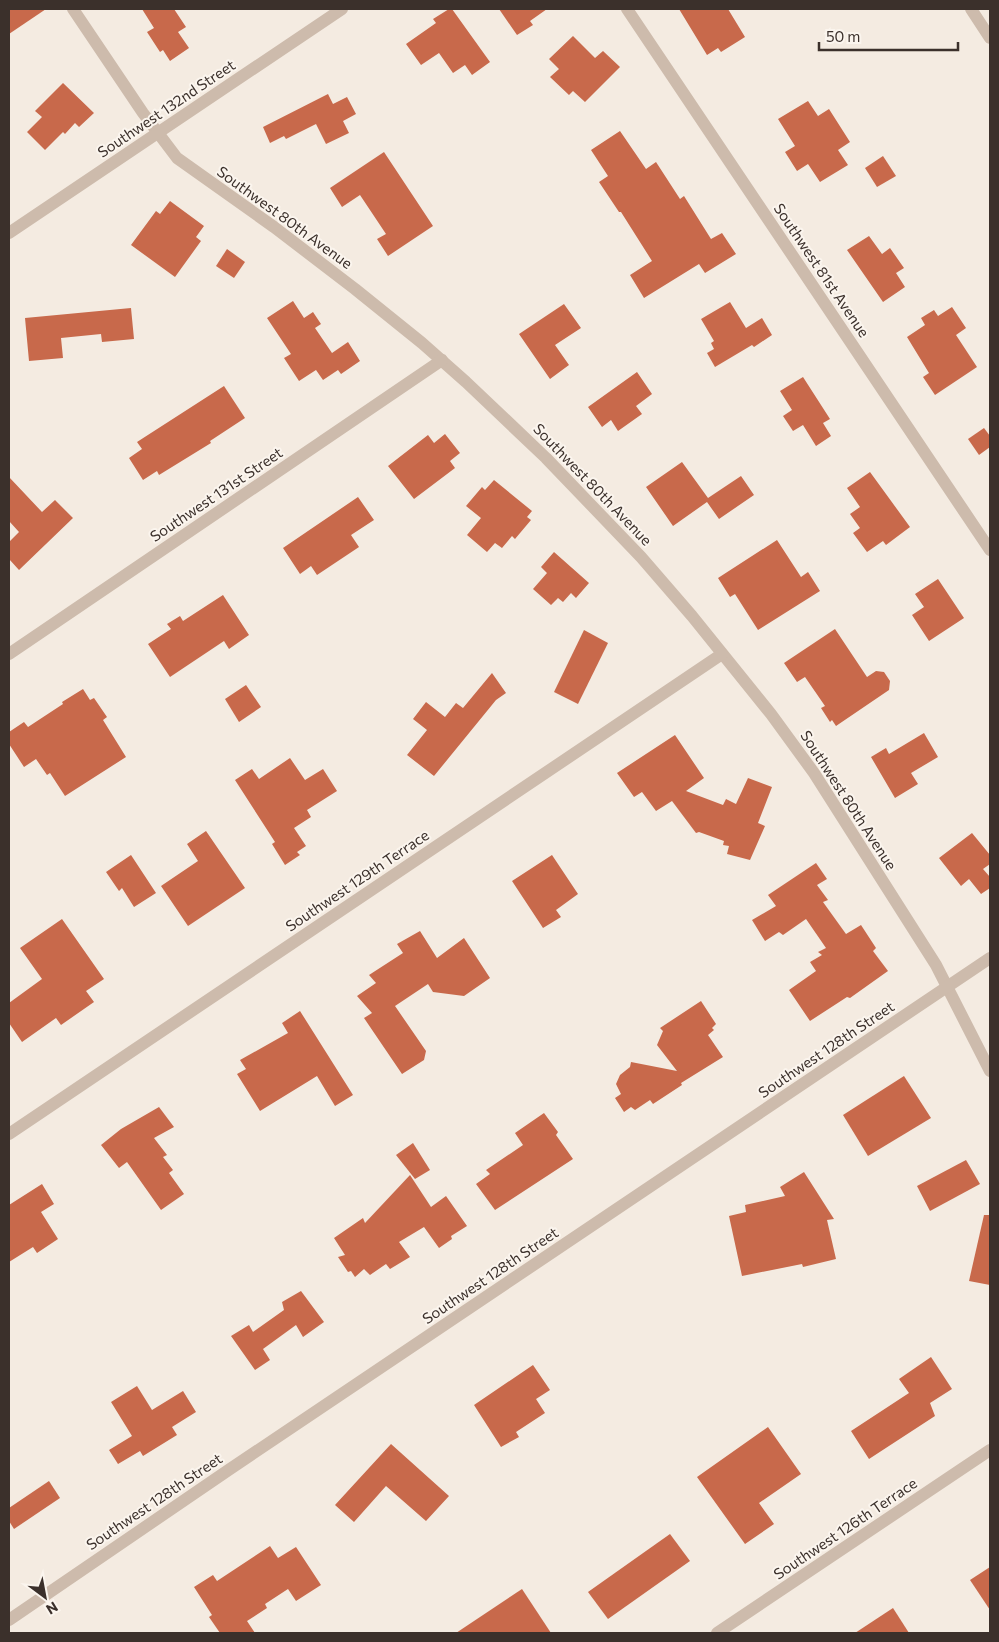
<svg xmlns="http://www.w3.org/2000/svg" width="999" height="1642" font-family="Commissioner,sans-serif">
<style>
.building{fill:#c8694b}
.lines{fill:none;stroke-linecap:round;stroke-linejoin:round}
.minor{stroke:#cdbbac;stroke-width:12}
.labels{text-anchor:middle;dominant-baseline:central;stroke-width:4;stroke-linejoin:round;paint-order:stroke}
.street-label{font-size:15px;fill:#3b302b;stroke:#fbf5ee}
</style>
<rect width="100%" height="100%" fill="#f4ebe1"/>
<g class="building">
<polygon points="9,9 46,9 9,34"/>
<polygon points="142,9 174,9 186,27 178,32 189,48 170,61 163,50 160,52 147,32 154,28"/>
<polygon points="449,9 452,9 490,62 472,75 465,65 453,73 439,53 421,65 406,44 436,23 433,19"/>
<polygon points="499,9 547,9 530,21 533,25 517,35"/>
<polygon points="679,9 728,9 745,37 721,52 718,48 707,55"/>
<polygon points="573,36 595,58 603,51 620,67 585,102 573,91 569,95 550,77 559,69 549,59"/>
<polygon points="63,83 94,113 79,127 75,123 65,134 63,132 45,150 27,132 42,117 35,111"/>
<polygon points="328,94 333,104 347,97 356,114 343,121 349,133 326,144 316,124 286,139 284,136 270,143 263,127"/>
<polygon points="808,101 818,116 829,109 850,142 838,150 848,165 820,182 808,164 797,171 785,152 795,146 778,119"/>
<polygon points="620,131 646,169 656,162 680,199 684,196 711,239 722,233 736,254 705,273 699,264 644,298 630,275 652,261 621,212 619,212 599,182 608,176 591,150"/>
<polygon points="384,152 433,226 388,256 377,239 386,234 360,195 342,207 330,188"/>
<polygon points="883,156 896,176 877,187 865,168"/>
<polygon points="170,201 204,226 196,237 201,241 175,277 131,245 156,211 160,214"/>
<polygon points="869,236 882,254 890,248 904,268 896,273 905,287 883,302 847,250"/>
<polygon points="227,249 245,262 234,278 216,266"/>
<polygon points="293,301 304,318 313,312 321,324 315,328 332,353 348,342 360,361 341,374 338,370 323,380 316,370 299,381 284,358 291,354 267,318"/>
<polygon points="730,302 746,328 762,318 772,335 754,347 752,345 715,367 707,353 714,349 711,343 714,341 701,319"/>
<polygon points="564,304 581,328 555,345 569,365 550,379 519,334"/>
<polygon points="952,307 966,328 956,335 977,367 935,395 923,377 929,373 907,337 925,325 921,318 934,310 938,316"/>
<polygon points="131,308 134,339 102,342 101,334 61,338 63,358 29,361 25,318"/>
<polygon points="637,372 652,394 636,406 642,414 618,431 611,420 602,427 588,407"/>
<polygon points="803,377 830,419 823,423 831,436 816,446 803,425 793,431 783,416 792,410 780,391"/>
<polygon points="224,386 245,418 210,441 211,443 159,475 157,471 143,480 129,458 142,449 137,442"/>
<polygon points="984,428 990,436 990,447 979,455 968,439"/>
<polygon points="445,434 460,453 450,461 455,468 414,499 388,466 428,435 434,443"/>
<polygon points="682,462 708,498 741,476 754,495 719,519 707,502 673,526 646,487"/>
<polygon points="870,472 910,527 886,545 883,541 867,552 853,533 860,528 850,514 860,507 847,488"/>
<polygon points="9,477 42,512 55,500 73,518 19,570 9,559 9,542 19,532 9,521"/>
<polygon points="494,480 532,511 527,517 531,520 515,539 512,536 502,548 495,543 487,552 467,535 481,518 466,506 482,487 485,490"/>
<polygon points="358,497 374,520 351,535 359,547 317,575 311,566 300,574 283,548"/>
<polygon points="777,540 801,577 808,572 820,591 758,630 735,594 730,597 718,578"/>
<polygon points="554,552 589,583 576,598 571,593 563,602 558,598 551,605 533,589 547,573 541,567"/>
<polygon points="938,579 964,618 929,641 912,615 924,607 915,594"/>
<polygon points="223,595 249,635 229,649 224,641 170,677 148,644 171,629 167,624 180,616 183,621"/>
<polygon points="835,629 867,677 876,671 884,672 890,681 889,690 836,726 832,720 830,722 821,708 825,706 805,677 797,682 784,663"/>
<polygon points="584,630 608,643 578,704 554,692"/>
<polygon points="492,673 506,693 496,700 434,776 407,755 427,730 413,719 426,702 445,717 456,703 463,708"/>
<polygon points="246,685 261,707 239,722 225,699"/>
<polygon points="83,689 90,700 94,698 107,717 103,720 126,757 65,796 50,773 47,775 36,759 24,767 9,744 9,732 24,722 28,727 63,704 62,702"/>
<polygon points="924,733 938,757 911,773 918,784 895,798 871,757 886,748 889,754"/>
<polygon points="675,735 704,778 686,791 723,805 726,799 736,804 748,778 772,787 758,823 765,826 750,860 727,854 729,846 723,845 724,841 699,832 696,833 672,801 656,811 642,792 634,797 617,773"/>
<polygon points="290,758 305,780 323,769 337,791 307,810 311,817 294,828 306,846 297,852 300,855 285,865 272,844 275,842 235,780 252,769 259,779"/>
<polygon points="206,831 245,888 188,926 161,886 198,861 187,844"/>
<polygon points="972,833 990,855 990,864 983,869 990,877 990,888 981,894 969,879 961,886 939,858"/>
<polygon points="131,855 156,893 134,907 122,888 119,891 106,872"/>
<polygon points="552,855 578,894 556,910 561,917 543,928 512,881"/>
<polygon points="816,863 827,879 817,885 828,900 823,902 846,934 861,925 876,948 873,951 888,971 850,998 847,997 810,1021 789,990 816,971 810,962 822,955 818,952 826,948 806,919 783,935 779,932 765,941 752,920 776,906 768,895"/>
<polygon points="62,919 104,979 86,991 94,1002 61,1025 56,1018 22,1042 9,1023 9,1003 42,979 20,948"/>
<polygon points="420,931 437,958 464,938 490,978 464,996 433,992 428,984 395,1006 426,1051 424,1060 402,1074 364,1018 372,1013 357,996 376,983 369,975 403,953 397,944"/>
<polygon points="701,1001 716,1024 712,1028 714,1030 708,1035 723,1057 681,1083 682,1085 653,1104 650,1100 635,1110 631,1107 624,1112 615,1098 621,1094 616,1084 620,1075 630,1067 631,1062 677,1071 657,1045 663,1031 660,1028"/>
<polygon points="300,1011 353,1095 335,1106 317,1076 260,1111 237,1074 246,1069 240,1060 288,1033 282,1023"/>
<polygon points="904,1076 931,1118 868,1156 843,1115"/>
<polygon points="159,1107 174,1127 154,1138 167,1155 163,1157 173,1170 169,1173 184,1194 161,1210 127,1162 119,1168 101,1145 121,1129"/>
<polygon points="544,1113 558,1132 556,1135 573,1159 495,1210 476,1184 490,1174 486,1170 523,1145 515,1133"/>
<polygon points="413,1143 430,1170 415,1179 396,1155"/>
<polygon points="966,1160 980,1184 930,1211 917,1186"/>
<polygon points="804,1172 834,1219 827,1220 836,1259 803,1267 802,1264 742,1276 729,1216 746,1212 745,1205 785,1196 780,1187"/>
<polygon points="410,1175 431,1207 446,1196 467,1226 451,1236 452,1239 439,1248 424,1227 399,1242 410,1257 390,1269 386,1264 370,1275 364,1269 355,1277 351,1271 348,1272 338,1257 345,1255 334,1238 363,1218 365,1223"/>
<polygon points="42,1184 54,1204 41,1212 58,1239 37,1253 33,1247 9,1262 9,1205"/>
<polygon points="984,1215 990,1215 990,1285 969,1281"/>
<polygon points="301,1291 324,1322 303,1337 296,1325 263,1349 270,1360 255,1370 231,1336 249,1325 253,1332 284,1310 282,1302"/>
<polygon points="931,1357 952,1389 930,1403 935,1416 869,1459 851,1431 909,1393 899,1379"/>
<polygon points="533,1365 550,1390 536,1399 545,1413 516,1432 519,1437 501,1447 474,1405"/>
<polygon points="137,1386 152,1410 183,1391 196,1412 172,1427 177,1435 143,1456 140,1451 118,1464 109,1450 132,1436 111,1402"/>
<polygon points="768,1427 801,1474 759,1503 774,1524 745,1544 697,1477"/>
<polygon points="391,1444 449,1496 426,1521 386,1486 354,1522 335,1505"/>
<polygon points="49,1481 60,1498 14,1529 9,1521 9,1508"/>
<polygon points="670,1534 690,1561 608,1619 588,1592"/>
<polygon points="270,1546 278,1558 296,1547 321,1585 296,1601 288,1589 265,1604 267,1608 247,1621 255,1633 220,1633 209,1617 212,1615 194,1587 213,1575 217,1581"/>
<polygon points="990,1567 990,1610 970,1580"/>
<polygon points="522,1589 551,1633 456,1633"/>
<polygon points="893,1608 909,1633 855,1633"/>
</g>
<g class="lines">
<g class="minor">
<polyline points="73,9 143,113 177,158 274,227 355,289 422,343 466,382 546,458 641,557 692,616 771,714 814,773 936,965 990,1071"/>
<polyline points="627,9 990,550"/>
<polyline points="971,9 990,38"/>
<polyline points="9,233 342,9"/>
<polyline points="9,654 442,360"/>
<polyline points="9,1134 722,654"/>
<polyline points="9,1620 230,1469 990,958"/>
<polyline points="717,1633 990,1450"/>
</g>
</g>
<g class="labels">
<g class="street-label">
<text transform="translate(166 108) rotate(-34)">Southwest 132nd Street</text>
<text transform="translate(285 217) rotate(36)">Southwest 80th Avenue</text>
<text transform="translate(822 270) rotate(56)">Southwest 81st Avenue</text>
<text transform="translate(593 484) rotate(46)">Southwest 80th Avenue</text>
<text transform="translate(216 494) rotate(-34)">Southwest 131st Street</text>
<text transform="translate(849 800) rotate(57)">Southwest 80th Avenue</text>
<text transform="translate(357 880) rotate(-34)">Southwest 129th Terrace</text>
<text transform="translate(826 1049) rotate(-34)">Southwest 128th Street</text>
<text transform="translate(490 1275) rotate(-34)">Southwest 128th Street</text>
<text transform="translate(154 1501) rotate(-34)">Southwest 128th Street</text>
<text transform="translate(845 1528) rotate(-34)">Southwest 126th Terrace</text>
</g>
</g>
<rect width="999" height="1642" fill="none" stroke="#3b302b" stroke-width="20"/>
<g transform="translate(45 1597) rotate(148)" stroke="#fbf5ee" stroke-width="4" paint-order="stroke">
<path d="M0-4L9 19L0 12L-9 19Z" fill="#3b302b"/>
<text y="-8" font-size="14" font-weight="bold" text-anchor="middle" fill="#3b302b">N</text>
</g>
<path d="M819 42v8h139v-8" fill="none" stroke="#3b302b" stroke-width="2.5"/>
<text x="826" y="42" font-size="15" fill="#3b302b" stroke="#fbf5ee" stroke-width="4" paint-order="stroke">50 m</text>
</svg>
